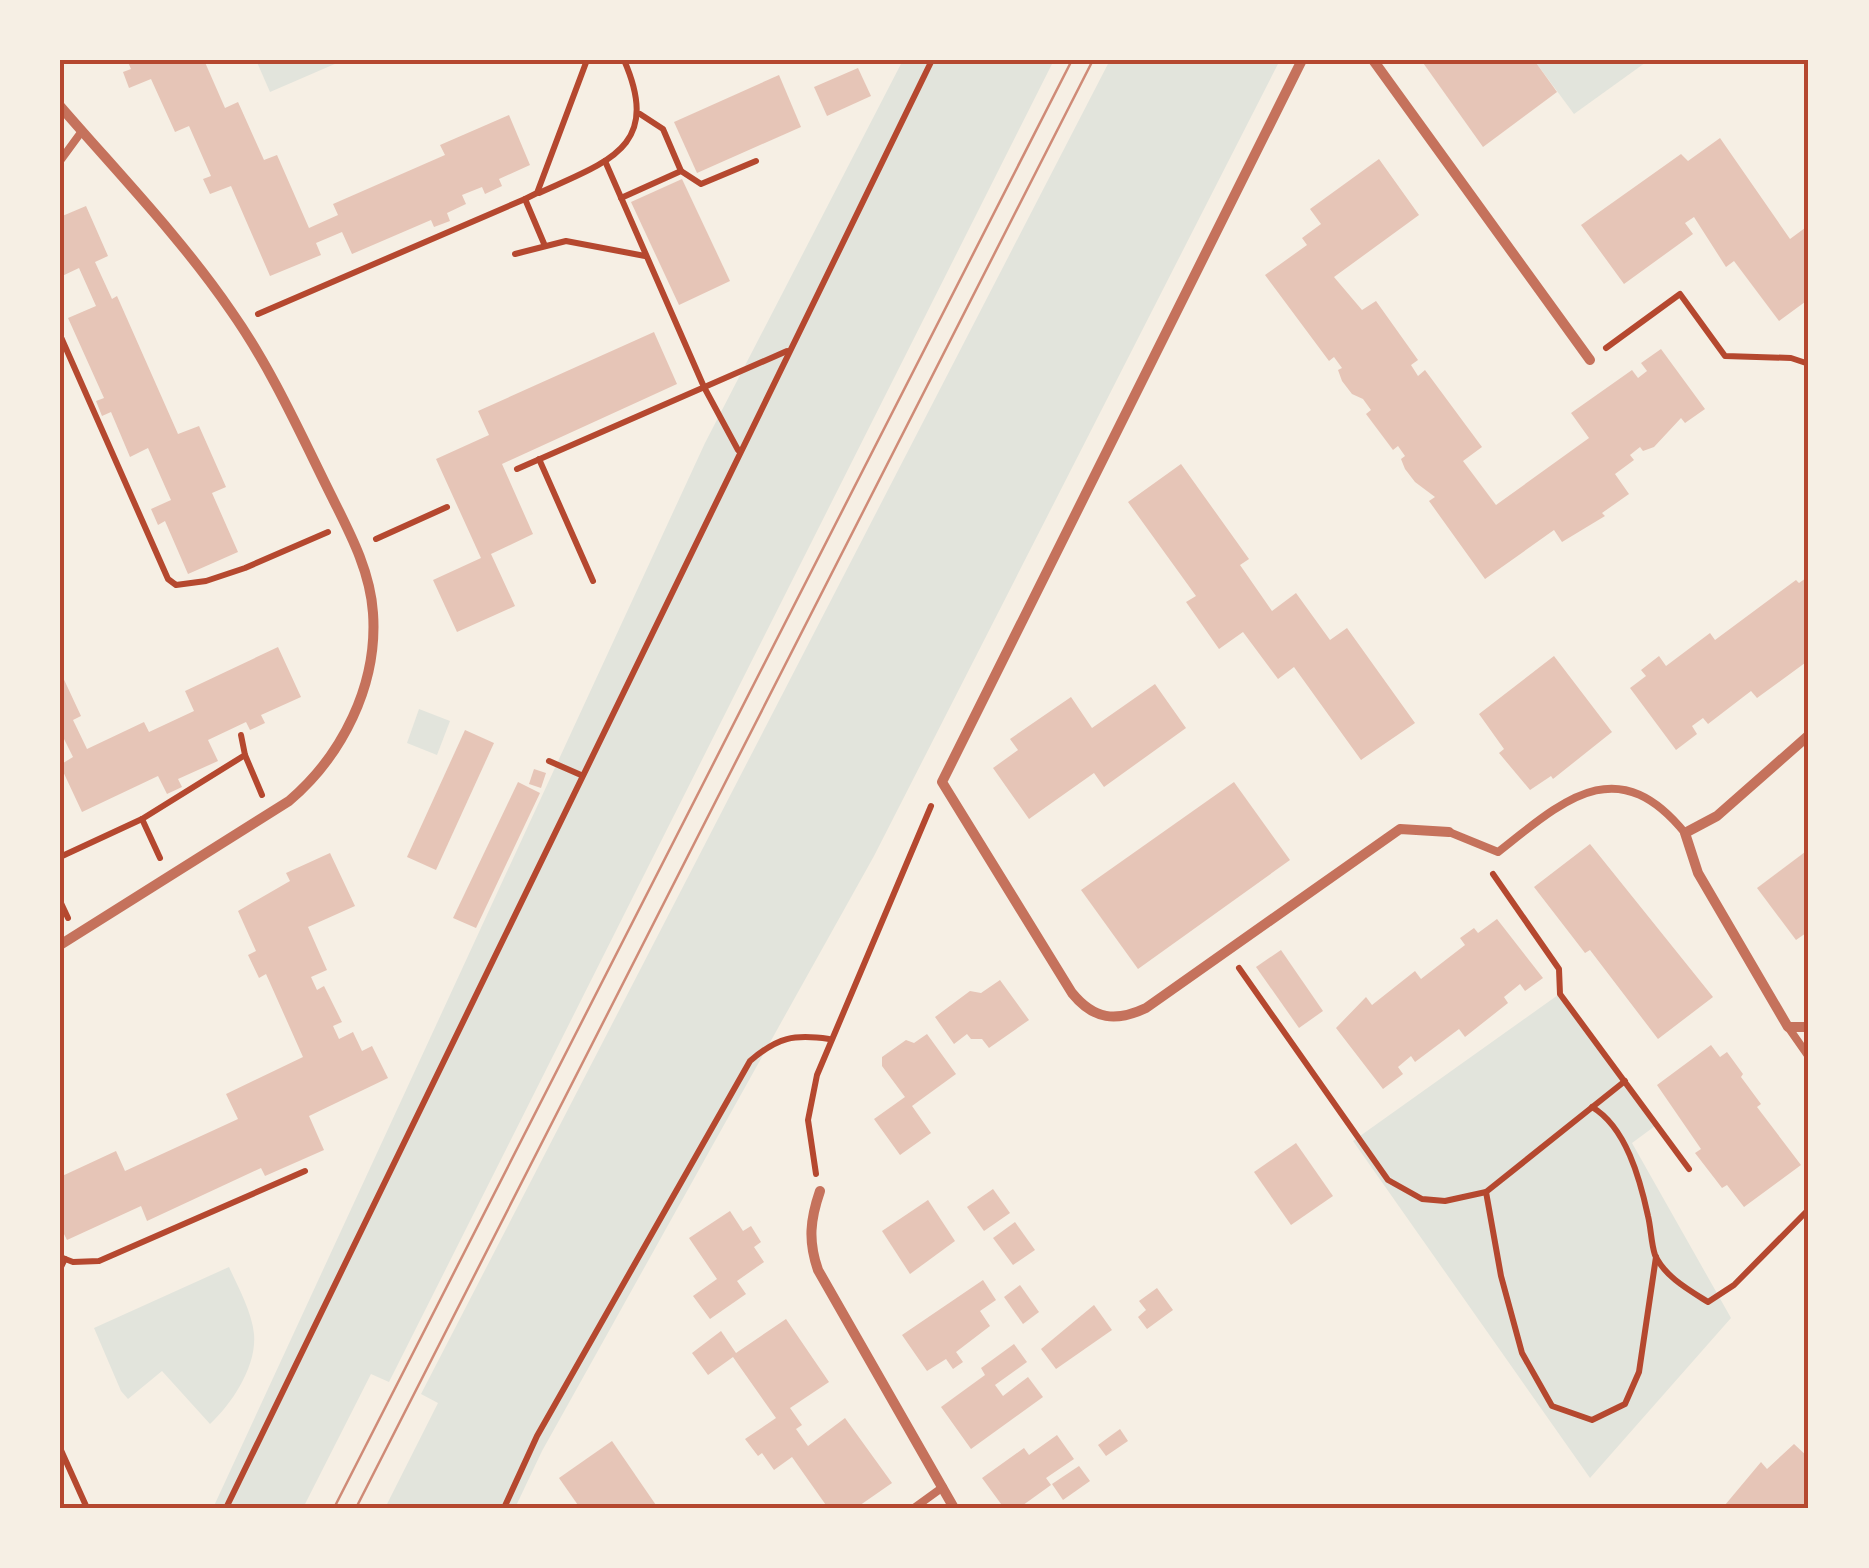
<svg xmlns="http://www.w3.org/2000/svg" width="1869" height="1568" font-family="'Noto Serif',serif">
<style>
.green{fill:#e2e4dc}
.building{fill:#e6c5b7}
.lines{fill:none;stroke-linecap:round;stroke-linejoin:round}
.path{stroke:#b5482f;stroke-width:6}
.service{stroke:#c5725c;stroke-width:8}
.minor{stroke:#c5725c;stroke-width:10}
.tram{stroke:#cf8b77;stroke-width:2.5}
.neatline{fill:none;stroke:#b5482f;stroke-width:4}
</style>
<rect width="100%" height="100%" fill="#f6efe4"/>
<g class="green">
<polygon points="256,60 344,60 270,92"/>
<polygon points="903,60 1054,60 389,1382 371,1374 303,1508 213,1508 705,443"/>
<polygon points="1110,60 1280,60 874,856 542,1451 515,1508 385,1508 438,1403 421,1394"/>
<polygon points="1534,60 1649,60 1574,114"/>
<polygon points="419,709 450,721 437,755 407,743"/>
<polygon points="1558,995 1655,1126 1632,1143 1731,1318 1590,1478 1353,1141"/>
<path d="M229,1267C238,1287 252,1312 254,1334C257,1366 232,1404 210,1424L162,1371L128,1399L121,1391L94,1328Z"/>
</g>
<g class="building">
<polygon points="127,60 204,60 225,108 238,102 264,160 277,155 309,228 338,215 333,204 445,155 440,145 509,115 530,165 499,179 502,186 485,194 482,187 462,195 466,204 447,213 450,221 434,227 431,220 352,254 342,232 316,243 321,255 270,276 231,186 210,194 203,179 211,176 189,126 175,132 151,79 129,88 123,72 131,69"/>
<polygon points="1421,60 1534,60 1557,92 1483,147"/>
<polygon points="858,68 871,96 827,116 814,87"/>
<polygon points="779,75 801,127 697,173 674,122"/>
<polygon points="1720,138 1790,239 1809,225 1809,299 1779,321 1734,261 1726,267 1694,217 1685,223 1693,234 1624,284 1581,225 1681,154 1688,161"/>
<polygon points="1379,159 1419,215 1334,277 1362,310 1376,301 1418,360 1411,365 1418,376 1425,370 1482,447 1463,461 1496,505 1589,438 1571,413 1632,370 1638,378 1647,371 1641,363 1661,349 1705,409 1685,423 1681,418 1654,447 1643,451 1640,447 1630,455 1634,460 1615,474 1629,494 1602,513 1605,516 1562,542 1554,530 1485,579 1429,501 1435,497 1415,482 1405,469 1401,459 1405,456 1398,446 1393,450 1366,414 1371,410 1363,399 1352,394 1342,381 1338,370 1342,368 1334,357 1329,361 1265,275 1307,245 1302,238 1321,224 1310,209"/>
<polygon points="682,179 730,281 679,305 631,202"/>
<polygon points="86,206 108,256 95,262 112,299 117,296 178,434 199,426 226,487 212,493 238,552 188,574 165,521 158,525 151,509 171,500 148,448 130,457 111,412 102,416 96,401 104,398 68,318 96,306 79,268 60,277 60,217"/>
<polygon points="654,332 677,384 502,464 533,534 491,554 515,606 457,632 433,580 481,558 436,459 489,435 478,411"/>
<polygon points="1181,464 1249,559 1240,565 1272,611 1296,593 1330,640 1347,628 1415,723 1361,760 1294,667 1278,679 1243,632 1219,649 1186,602 1196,596 1128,502"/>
<polygon points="1809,576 1809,660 1757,698 1751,691 1708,724 1703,718 1692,726 1697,734 1676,750 1630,688 1646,676 1641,670 1659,656 1666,666 1710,633 1715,640 1796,580 1799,583"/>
<polygon points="278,647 301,697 261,715 265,723 250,730 246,722 208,740 218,761 178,779 182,787 167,794 158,776 82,812 60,765 73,757 60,731 60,671 81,716 73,720 87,749 144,722 149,732 194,711 185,691"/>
<polygon points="1554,656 1612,732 1553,779 1551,776 1530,790 1499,753 1504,749 1479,714"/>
<polygon points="1155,684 1186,728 1104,787 1094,773 1029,819 993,768 1018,750 1010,739 1071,697 1092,728"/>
<polygon points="465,730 494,743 436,870 407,857"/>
<polygon points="534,769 546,773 541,788 529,784"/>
<polygon points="518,782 540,793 476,928 453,918"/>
<polygon points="1234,782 1290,860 1138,969 1081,890"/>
<polygon points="1590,844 1713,997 1658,1039 1590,950 1585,953 1534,887"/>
<polygon points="1809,849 1809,931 1796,940 1757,888"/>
<polygon points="330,853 355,906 308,927 327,970 311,977 317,990 324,986 342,1022 333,1026 339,1039 353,1032 362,1051 372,1046 388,1078 309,1116 324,1150 265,1176 261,1168 147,1221 141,1206 67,1240 60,1226 60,1177 116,1151 125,1171 238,1119 226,1094 303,1057 266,974 259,978 248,955 256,951 238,911 290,881 286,873"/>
<polygon points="1497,919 1543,978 1525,991 1520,984 1504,997 1508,1003 1465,1037 1459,1029 1415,1062 1411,1056 1398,1067 1403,1074 1383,1089 1336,1028 1366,997 1372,1005 1415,971 1421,979 1465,945 1460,938 1474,928 1478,933"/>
<polygon points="1281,950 1323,1011 1299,1028 1256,967"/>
<polygon points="1000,980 1029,1020 989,1048 982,1039 971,1039 967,1034 954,1044 935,1017 970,991 981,993"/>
<polygon points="927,1034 956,1074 912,1106 931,1133 900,1155 874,1119 905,1097 882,1066 882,1057 906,1040 914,1043"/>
<polygon points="1711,1045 1720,1057 1727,1052 1743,1074 1741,1077 1761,1104 1757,1107 1801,1165 1744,1207 1727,1185 1722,1188 1695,1153 1701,1149 1657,1085"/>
<polygon points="1296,1143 1333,1196 1291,1225 1254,1172"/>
<polygon points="993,1189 1010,1213 984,1231 967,1207"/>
<polygon points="928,1200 955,1241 910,1274 882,1231"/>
<polygon points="730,1211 743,1231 751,1226 761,1242 754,1247 764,1262 737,1281 746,1294 710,1319 693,1296 717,1279 689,1238"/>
<polygon points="1015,1222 1035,1250 1013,1265 993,1238"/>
<polygon points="983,1280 996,1300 980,1311 990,1326 956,1352 963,1362 953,1369 946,1359 927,1371 902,1335"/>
<polygon points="1020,1285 1039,1312 1023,1324 1004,1297"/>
<polygon points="1157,1288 1173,1310 1147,1329 1138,1317 1146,1310 1139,1301"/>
<polygon points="1094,1305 1112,1330 1056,1369 1041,1349"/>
<polygon points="786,1319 829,1382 790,1408 802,1425 796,1429 808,1446 845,1418 892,1483 856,1508 828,1508 792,1457 774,1470 762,1453 758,1456 745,1439 776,1418 733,1357 708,1375 692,1353 721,1331 736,1353"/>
<polygon points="1014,1344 1027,1362 995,1385 1003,1396 1028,1377 1043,1397 971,1449 941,1407 985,1375 981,1368"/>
<polygon points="1120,1429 1128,1441 1106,1456 1098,1445"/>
<polygon points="1057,1435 1074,1459 1046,1478 1051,1485 1019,1508 1004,1508 982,1478 1024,1448 1029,1455"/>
<polygon points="612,1441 658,1508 580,1508 559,1478"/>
<polygon points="1794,1444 1808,1457 1804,1461 1809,1466 1809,1508 1725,1505 1761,1462 1767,1469"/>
<polygon points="1079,1466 1090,1481 1063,1500 1052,1484"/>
</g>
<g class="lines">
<g class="path">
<polyline points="640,114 663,129 681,171"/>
<polyline points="605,161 704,387 738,450"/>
<path d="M539,193C609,161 662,147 624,60"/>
<polyline points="621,198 681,171 701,184 756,161"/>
<polyline points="545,246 525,199 537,193 587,60"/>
<polyline points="515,254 566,241 645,256"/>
<polyline points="258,314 525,199"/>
<polyline points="60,335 168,579 176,585 206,581 245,568 328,532"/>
<polyline points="1606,348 1680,294 1725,356 1791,358 1809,364"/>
<polyline points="539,459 593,581"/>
<polyline points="517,469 787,351"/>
<polyline points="376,539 447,507"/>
<polyline points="245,755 262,795"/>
<polyline points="549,761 581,775"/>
<polyline points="142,819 160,858"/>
<polyline points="60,857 142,819 245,755 241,735"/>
<polyline points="1493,874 1559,969 1560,994 1689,1169"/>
<polyline points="60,901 68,918"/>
<polyline points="1239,968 1388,1180 1422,1199 1445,1201 1486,1192 1625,1081"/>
<path d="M1592,1107C1626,1127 1640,1179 1648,1216C1651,1228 1651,1243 1655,1255C1664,1276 1689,1290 1708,1302L1734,1285L1809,1209"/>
<polyline points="816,1174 808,1120 817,1075 931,806"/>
<polyline points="1486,1192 1501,1276 1522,1353 1552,1406 1592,1420 1625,1404 1639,1372 1656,1257"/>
<polyline points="60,1257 73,1262 99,1261 305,1171"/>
<polyline points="60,1269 65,1259"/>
<polyline points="60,1448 87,1508"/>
<polyline points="226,1508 932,60"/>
<path d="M504,1508L537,1436L750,1061C778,1037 794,1034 829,1039"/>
</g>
<g class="service">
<polyline points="60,161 82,131"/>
<path d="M1449,832L1498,852C1563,801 1617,749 1685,833"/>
<polyline points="1788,1027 1809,1057"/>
<polyline points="914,1508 943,1487"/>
</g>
<g class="minor">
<path d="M1302,60L942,782L1072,993C1094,1020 1116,1022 1146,1008L1400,829L1449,832"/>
<polyline points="1373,60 1590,360"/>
<path d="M60,106C118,173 181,238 231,311C269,365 297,426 326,485C346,526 370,567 373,613C378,685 342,756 289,801L60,945"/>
<polyline points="1809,735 1717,816 1685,833 1698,873 1788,1027 1809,1027"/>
<path d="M820,1191C810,1220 808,1241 818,1270L954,1508"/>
</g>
<g class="tram">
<polyline points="334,1508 1072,60"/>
<polyline points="356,1508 1093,60"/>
</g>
</g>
<rect width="1869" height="1568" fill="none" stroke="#f6efe4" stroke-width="125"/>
<rect x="62" y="62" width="1744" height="1444" class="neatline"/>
</svg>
